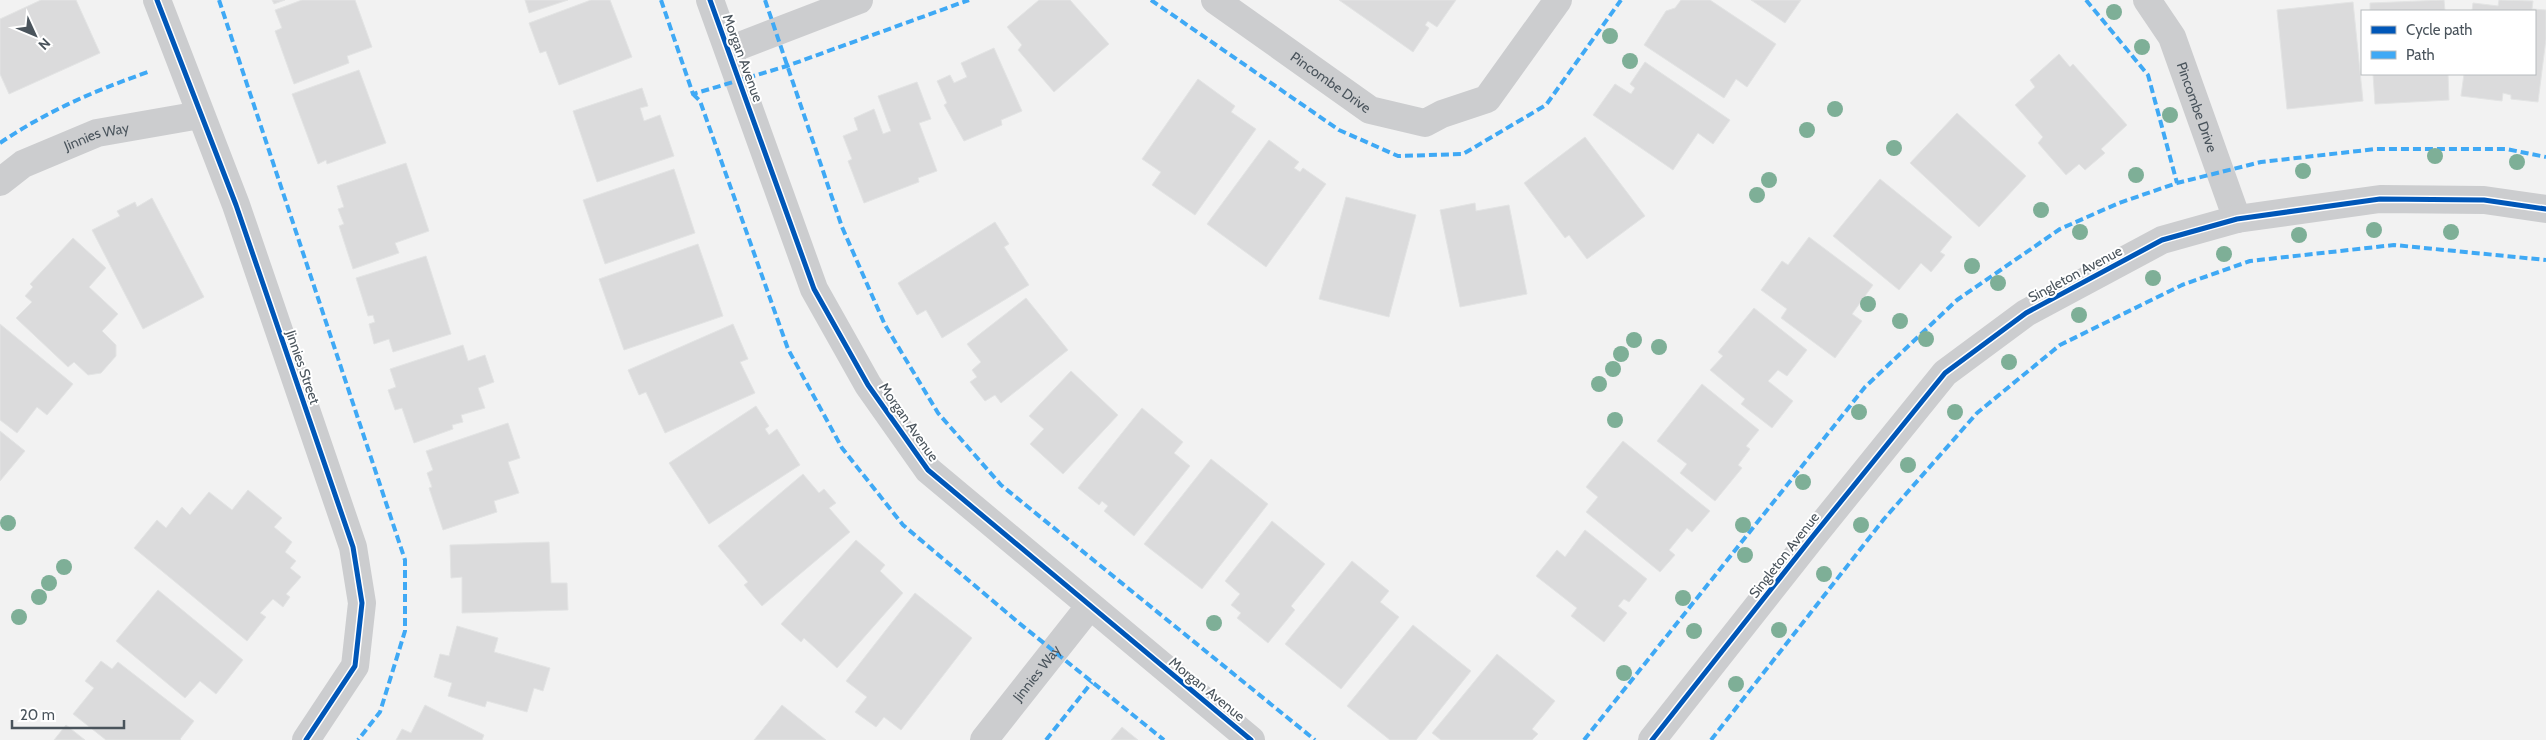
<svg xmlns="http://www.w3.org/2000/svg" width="2546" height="740" font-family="Cabin,sans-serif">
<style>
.building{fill:#dbdbdc;stroke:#e3e4e4}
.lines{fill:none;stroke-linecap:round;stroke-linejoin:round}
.minor{stroke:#cccdcf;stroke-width:28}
.quiet{stroke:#3fa9f5;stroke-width:4;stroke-dasharray:8 4;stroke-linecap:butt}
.cycleway-casing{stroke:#fff;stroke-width:8}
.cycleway{stroke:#0057b8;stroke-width:5}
.tree{fill:#7eaf97}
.labels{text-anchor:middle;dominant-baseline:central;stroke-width:4;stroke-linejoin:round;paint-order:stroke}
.street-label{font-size:14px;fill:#4a545c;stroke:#fff}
</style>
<rect width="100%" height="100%" fill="#f2f2f2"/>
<g class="building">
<polygon points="41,0 76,0 100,53 9,94 0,74 0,19"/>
<polygon points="272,0 285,0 274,4"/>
<polygon points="302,0 355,0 372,47 347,56 349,63 294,84 275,31 282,28 275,10"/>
<polygon points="525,0 568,0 529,13"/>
<polygon points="591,0 610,0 632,57 559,85 546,51 540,53 529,23"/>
<polygon points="1039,0 1070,0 1109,44 1054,92 1018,50 1022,45 1007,27"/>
<polygon points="1339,0 1456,0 1437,27 1428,21 1425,25 1429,28 1413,52"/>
<polygon points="1681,0 1710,0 1776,44 1747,87 1736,79 1724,98 1644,45 1666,11 1675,8"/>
<polygon points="1751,0 1801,0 1785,23"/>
<polygon points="2444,0 2445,11 2370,11 2370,3"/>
<polygon points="2499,0 2533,1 2532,9 2546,10 2546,39 2538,102 2511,99 2511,95 2503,93 2502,101 2461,96 2464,74 2535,74 2535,11 2472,11 2473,3 2498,6"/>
<polygon points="2353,2 2363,101 2287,109 2277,10"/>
<polygon points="994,48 1022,111 1001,120 1002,125 964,141 944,105 947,103 937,81 950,75 954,83 967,77 961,63"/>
<polygon points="2059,54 2070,67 2073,64 2127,125 2101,149 2105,153 2085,170 2079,164 2066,175 2038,143 2043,137 2015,105 2035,87 2030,80"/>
<polygon points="1645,62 1730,120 1713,144 1698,133 1673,170 1593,115 1615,84 1631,94 1635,88 1630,84"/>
<polygon points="359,70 386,143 327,164 326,160 318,164 292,94"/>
<polygon points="2373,74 2448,74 2449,100 2375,104"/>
<polygon points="1198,79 1235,106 1231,112 1256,129 1195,215 1152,185 1161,172 1142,159"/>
<polygon points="917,82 931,119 919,123 937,171 918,178 919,182 864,203 848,161 852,159 843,136 858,130 854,118 874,109 883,134 891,131 878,96"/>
<polygon points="642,88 648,106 640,108 644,121 660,115 674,156 597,182 573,111"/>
<polygon points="1957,113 2026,176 1979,227 1910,163"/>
<polygon points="1585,137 1645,216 1587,259 1569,235 1565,238 1524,183"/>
<polygon points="1269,140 1299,162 1294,168 1300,172 1303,168 1326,184 1266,267 1207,224"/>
<polygon points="406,163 429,231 395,243 399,253 353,269 339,226 344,224 338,209 344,207 337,186"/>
<polygon points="674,169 695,233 605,264 583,200"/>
<polygon points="1880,179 1952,237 1940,252 1945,255 1931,272 1921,263 1899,290 1833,236"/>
<polygon points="1346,197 1416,215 1389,317 1319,299"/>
<polygon points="152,198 204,297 143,329 92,230 120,216 117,211 135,202 137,207"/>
<polygon points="1475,203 1476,211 1509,205 1527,294 1460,307 1440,210"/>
<polygon points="995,222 1009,244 1004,247 1029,285 942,338 926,310 917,315 898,283"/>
<polygon points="1809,237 1873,285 1852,314 1862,321 1835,358 1781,318 1787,309 1761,290 1782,261 1788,265"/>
<polygon points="73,238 106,268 89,287 118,314 102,331 116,345 116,356 101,373 88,375 74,362 68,367 16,318 32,302 25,296 33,287 30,284"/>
<polygon points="698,244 723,316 624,350 599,279"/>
<polygon points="426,256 451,334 393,352 389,339 374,344 369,324 375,322 373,315 368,316 356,278"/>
<polygon points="1026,298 1068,350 1001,403 995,395 985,401 970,382 977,377 972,370 981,362 967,344"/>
<polygon points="1754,308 1807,350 1787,376 1778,370 1768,381 1793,401 1772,428 1741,404 1745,399 1710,370 1723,356 1718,352"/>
<polygon points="0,324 73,384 47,415 37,407 17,433 0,420"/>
<polygon points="733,324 748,359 740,362 755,393 665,433 646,392 639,395 628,370"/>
<polygon points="463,345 468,361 485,355 494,382 478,388 485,408 461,415 463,422 452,425 453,429 414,443 402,408 395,410 388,390 396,387 390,369"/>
<polygon points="1071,371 1118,415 1063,474 1030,444 1044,429 1029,416"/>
<polygon points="1702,384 1759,430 1746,446 1750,449 1738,465 1742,468 1715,501 1680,473 1687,464 1657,441"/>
<polygon points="756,406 769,426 765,429 769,435 777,429 800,465 709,524 669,463"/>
<polygon points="1142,408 1183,442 1174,453 1190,466 1134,536 1104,511 1108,506 1102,501 1099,505 1078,488"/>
<polygon points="508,423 520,458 508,462 519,493 494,501 497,512 443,530 429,488 432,487 427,473 433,470 426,451"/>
<polygon points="0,431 25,451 0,481"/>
<polygon points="1623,441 1710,511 1692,532 1687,528 1669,550 1675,555 1660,572 1586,512 1598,497 1586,487"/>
<polygon points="1211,459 1268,504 1202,589 1144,544"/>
<polygon points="803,474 819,493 824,489 836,503 829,508 850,532 762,606 744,585 748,582 718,546"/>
<polygon points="248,490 282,518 274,527 292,542 285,552 296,561 290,568 301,577 286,594 290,597 283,607 273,599 260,613 266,617 247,641 134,548 157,520 166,528 182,507 190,515 209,492 232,510"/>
<polygon points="1272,521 1325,564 1291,606 1295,610 1268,643 1237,618 1241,613 1231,605 1240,594 1225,581"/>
<polygon points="1585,530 1647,579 1629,602 1624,599 1618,606 1627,613 1604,642 1571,616 1577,608 1536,576 1557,550 1565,557"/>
<polygon points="856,540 885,565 880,571 903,593 837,668 804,638 801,642 781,624"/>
<polygon points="549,542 551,583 567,583 568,610 462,613 462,577 451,578 450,545"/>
<polygon points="1352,561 1389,591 1380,602 1399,617 1341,689 1285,644"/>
<polygon points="158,590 243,660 216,694 200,681 185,698 116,641"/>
<polygon points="915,593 972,638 901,730 884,717 876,727 855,712 867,697 846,681"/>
<polygon points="1413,625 1471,671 1416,740 1390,740 1347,706"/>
<polygon points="457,626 498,638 494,652 550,668 543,691 534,688 527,712 487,701 485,707 448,696 452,683 434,677 440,654 449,656"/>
<polygon points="1497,654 1555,701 1532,729 1538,734 1532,740 1441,740 1432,733"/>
<polygon points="101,661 112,669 118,662 194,721 180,739 181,740 106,740 73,714 94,688 85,681"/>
<polygon points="425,705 484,735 482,740 396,740 402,729 411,733"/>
<polygon points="782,705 826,740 754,740"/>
<polygon points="66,725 85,740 54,740"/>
<polygon points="1122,727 1138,740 1111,740"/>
</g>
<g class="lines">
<g class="minor">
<polyline points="157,0 236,205 353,547 362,603 355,666 306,740"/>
<polyline points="710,0 814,289 868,385 928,470 1251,740"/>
<path id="s1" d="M1215,0L1370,110L1425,123L1442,114L1487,99L1558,0"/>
<path id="s2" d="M2147,0L2172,37L2237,219"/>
<polyline points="729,50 859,0"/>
<path id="s3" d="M0,182L23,164L97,133L200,115"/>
<path id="s4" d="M984,740L1089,607"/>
<polyline points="1652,740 1813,536 1945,373 2026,313 2162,240 2237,219 2380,199 2484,200 2546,209"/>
</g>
<g class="quiet">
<polyline points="219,0 405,560 405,631 380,712 358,740"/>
<polyline points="661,0 693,94 787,66 969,0"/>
<polyline points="765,0 842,227 885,325 938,413 1001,485 1315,740"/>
<polyline points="1151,0 1339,130 1398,156 1463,154 1546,105 1621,0"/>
<polyline points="2086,0 2148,75 2177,183"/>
<polyline points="693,94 700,101 788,349 842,448 903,525 1019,623 1164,740"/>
<path d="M0,143C47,111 94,91 148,72"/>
<polyline points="1046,740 1092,682"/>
<polyline points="1584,740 1865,387 1957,300 2060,229 2119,203 2177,183 2261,162 2376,149 2506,149 2546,157"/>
<polyline points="1711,740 1884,519 1977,413 2060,345 2182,285 2250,261 2394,245 2546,260"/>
</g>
<g class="cycleway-casing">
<g id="cycleway">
<polyline points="157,0 236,205 353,547 362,603 355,666 306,740"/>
<polyline points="710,0 814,289 868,385 928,470 1251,740"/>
<polyline points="1652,740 1813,536 1945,373 2026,313 2162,240 2237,219 2380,199 2484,200 2546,209"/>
</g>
</g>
<use href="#cycleway" class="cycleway"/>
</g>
<g class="tree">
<circle cx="2114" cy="12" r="8"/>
<circle cx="1610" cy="36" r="8"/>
<circle cx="2142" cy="47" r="8"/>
<circle cx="1630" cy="61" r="8"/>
<circle cx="1835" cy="109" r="8"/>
<circle cx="2170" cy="115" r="8"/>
<circle cx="1807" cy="130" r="8"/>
<circle cx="1894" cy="148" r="8"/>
<circle cx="2435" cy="156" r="8"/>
<circle cx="2517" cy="162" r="8"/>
<circle cx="2303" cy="171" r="8"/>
<circle cx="2136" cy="175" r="8"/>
<circle cx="1769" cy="180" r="8"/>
<circle cx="1757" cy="195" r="8"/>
<circle cx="2041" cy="210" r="8"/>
<circle cx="2374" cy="230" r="8"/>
<circle cx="2080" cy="232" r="8"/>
<circle cx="2451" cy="232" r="8"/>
<circle cx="2299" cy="235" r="8"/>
<circle cx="2224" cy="254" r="8"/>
<circle cx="1972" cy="266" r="8"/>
<circle cx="2153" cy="278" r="8"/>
<circle cx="1998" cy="283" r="8"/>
<circle cx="1868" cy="304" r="8"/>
<circle cx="2079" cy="315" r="8"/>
<circle cx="1900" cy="321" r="8"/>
<circle cx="1926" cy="339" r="8"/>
<circle cx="1634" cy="340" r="8"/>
<circle cx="1659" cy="347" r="8"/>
<circle cx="1621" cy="354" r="8"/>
<circle cx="2009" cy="362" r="8"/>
<circle cx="1613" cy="369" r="8"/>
<circle cx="1599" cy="384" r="8"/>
<circle cx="1859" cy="412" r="8"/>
<circle cx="1955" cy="412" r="8"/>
<circle cx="1615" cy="420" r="8"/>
<circle cx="1908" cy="465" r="8"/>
<circle cx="1803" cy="482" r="8"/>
<circle cx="8" cy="523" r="8"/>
<circle cx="1743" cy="525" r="8"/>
<circle cx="1861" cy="525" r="8"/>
<circle cx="1745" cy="555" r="8"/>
<circle cx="64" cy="567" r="8"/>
<circle cx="1824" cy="574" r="8"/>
<circle cx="49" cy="583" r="8"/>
<circle cx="39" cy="597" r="8"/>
<circle cx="1683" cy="598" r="8"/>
<circle cx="19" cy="617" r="8"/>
<circle cx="1214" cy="623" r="8"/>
<circle cx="1779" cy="630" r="8"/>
<circle cx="1694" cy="631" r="8"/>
<circle cx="1624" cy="673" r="8"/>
<circle cx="1736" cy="684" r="8"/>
</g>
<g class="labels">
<g class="street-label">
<text transform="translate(743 58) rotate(70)">Morgan Avenue</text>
<text stroke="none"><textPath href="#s1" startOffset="142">Pincombe Drive</textPath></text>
<text stroke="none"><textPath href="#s2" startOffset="119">Pincombe Drive</textPath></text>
<text stroke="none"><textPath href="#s3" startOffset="108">Jinnies Way</textPath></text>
<text transform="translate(2075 274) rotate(-28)">Singleton Avenue</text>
<text transform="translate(303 367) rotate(71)">Jinnies Street</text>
<text transform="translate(909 422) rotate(55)">Morgan Avenue</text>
<text transform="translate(1784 555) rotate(-52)">Singleton Avenue</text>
<text stroke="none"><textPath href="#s4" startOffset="85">Jinnies Way</textPath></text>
<text transform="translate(1207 689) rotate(39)">Morgan Avenue</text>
</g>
</g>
<rect x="2361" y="10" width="175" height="65" fill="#ffffff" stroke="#b7bbbe"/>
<rect x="2371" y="26" width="25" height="8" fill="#0057b8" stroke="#b7bbbe"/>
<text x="2406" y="35" font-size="15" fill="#4a545c">Cycle path</text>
<rect x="2371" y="51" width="25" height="8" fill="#3fa9f5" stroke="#b7bbbe"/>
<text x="2406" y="60" font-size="15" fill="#4a545c">Path</text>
<g transform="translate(35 35) rotate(134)" stroke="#ffffff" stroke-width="4" paint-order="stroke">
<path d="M0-4L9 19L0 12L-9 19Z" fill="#4a545c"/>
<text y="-8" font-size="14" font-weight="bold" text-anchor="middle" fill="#4a545c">N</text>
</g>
<path d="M12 720v8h112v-8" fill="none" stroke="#4a545c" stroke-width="2.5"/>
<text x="20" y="720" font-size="15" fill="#4a545c" stroke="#ffffff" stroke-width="4" paint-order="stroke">20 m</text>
</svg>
